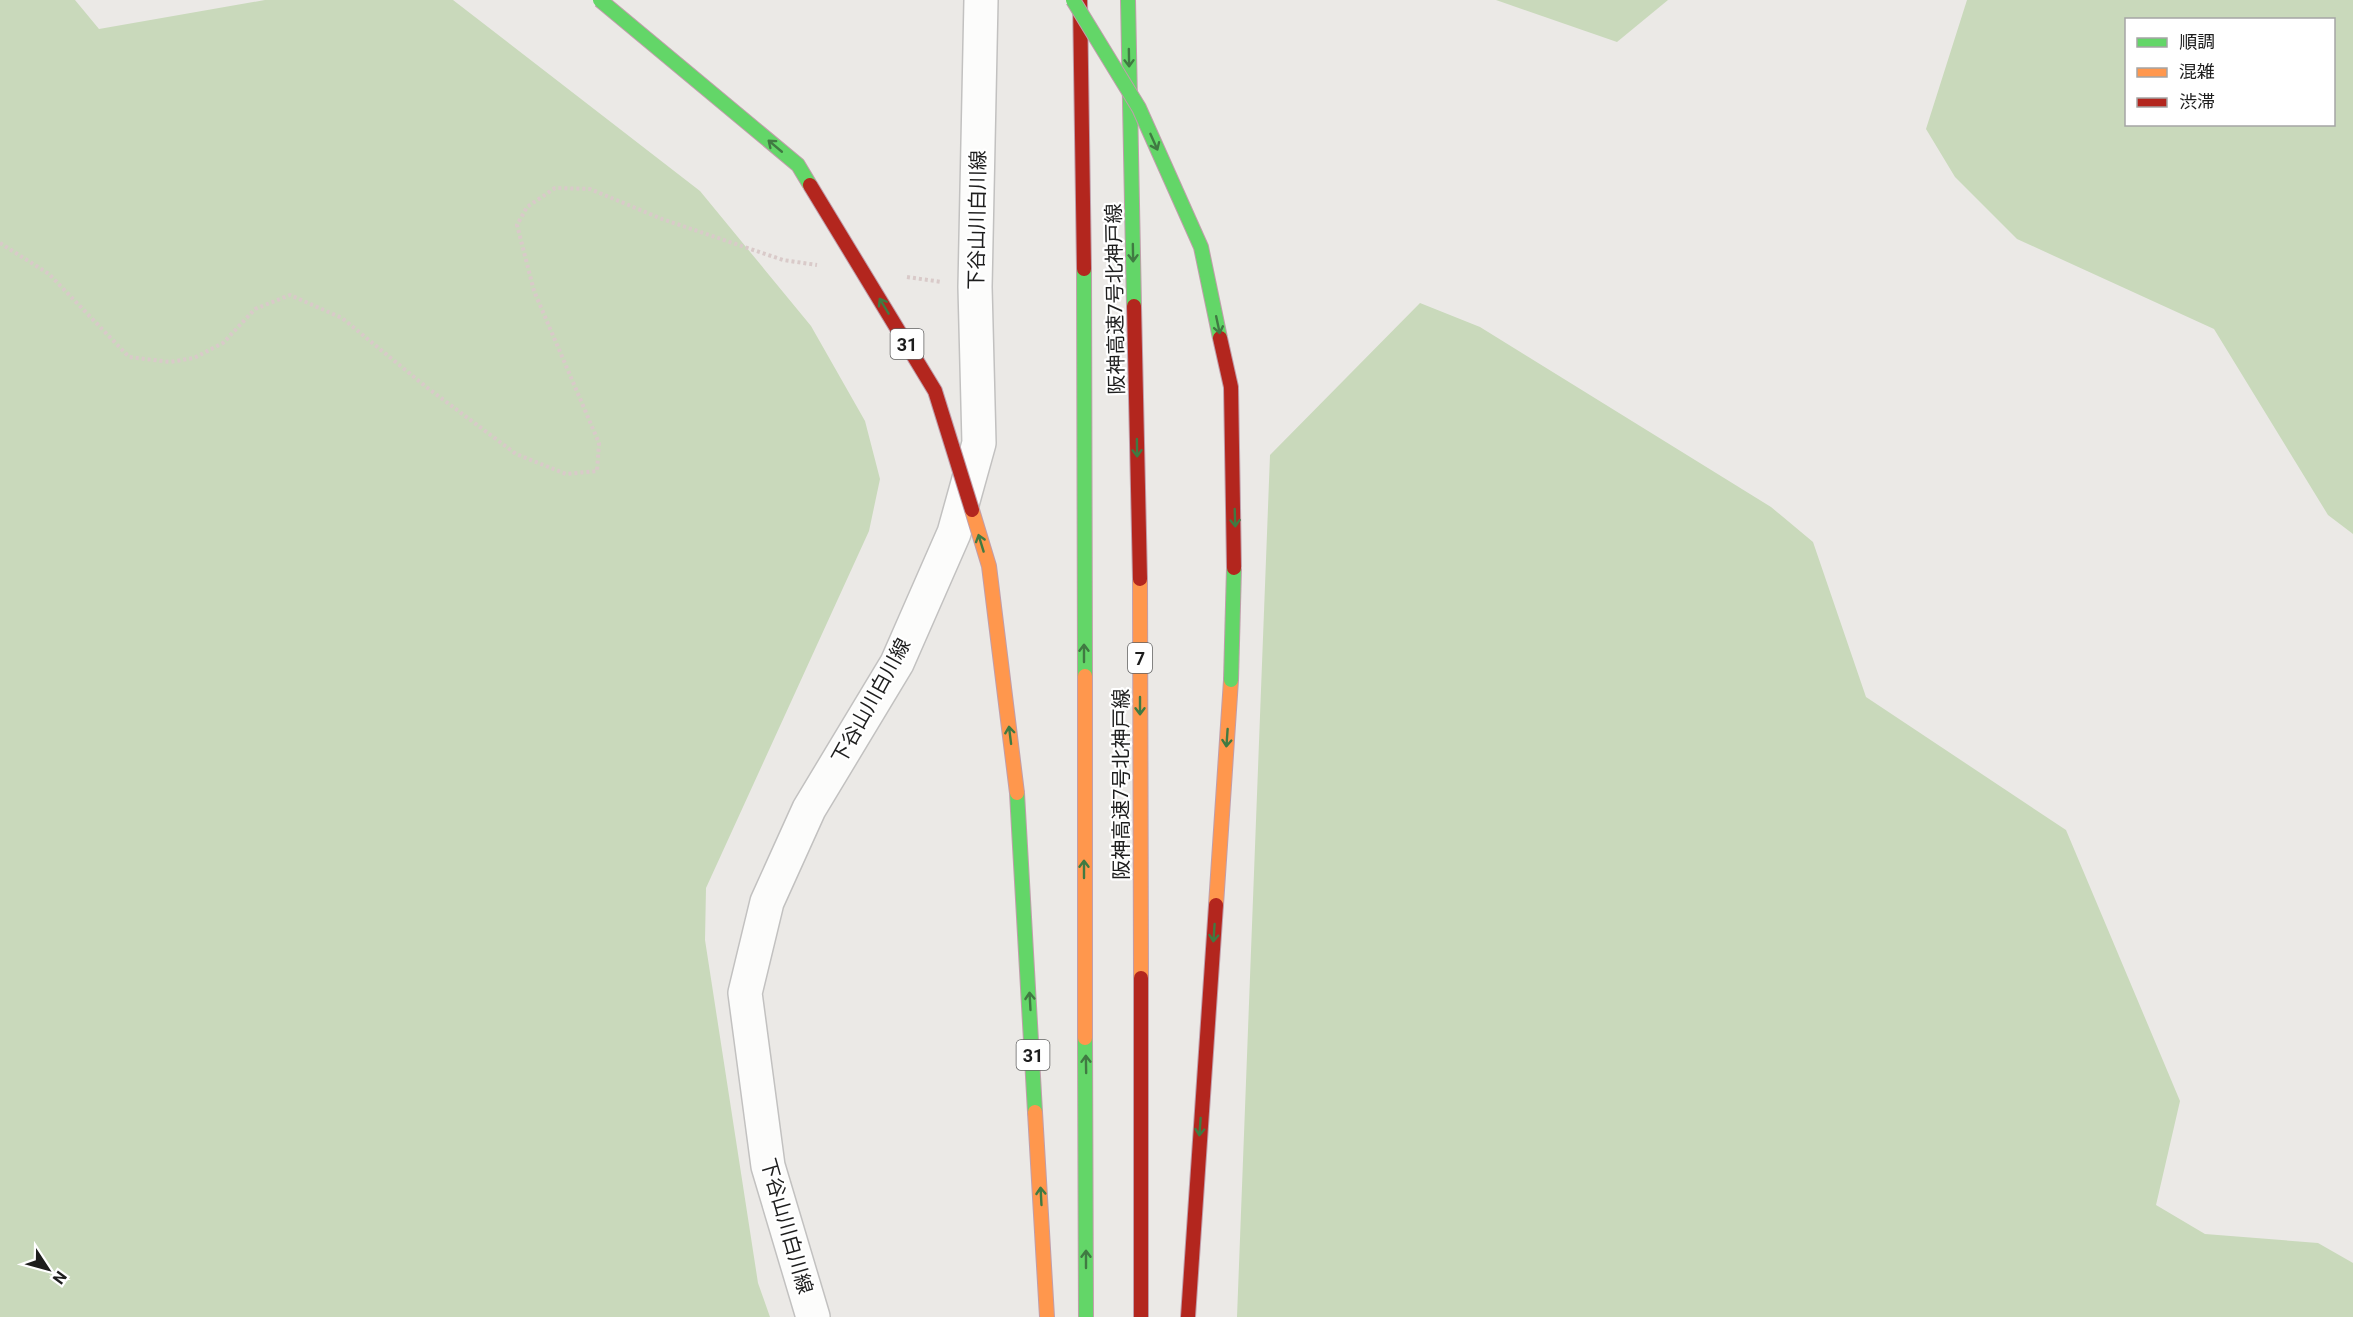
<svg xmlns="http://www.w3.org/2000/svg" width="2353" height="1317" font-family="Roboto,'Noto Sans JP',sans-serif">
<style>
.forest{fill:#c9d9bb;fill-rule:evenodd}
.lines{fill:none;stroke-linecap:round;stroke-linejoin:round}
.street-casing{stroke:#c2c1c0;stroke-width:36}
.fast-casing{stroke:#c09eab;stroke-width:16}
.slow-casing{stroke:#c09eab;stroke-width:16}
.jam-casing{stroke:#c09eab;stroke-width:16}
.path{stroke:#d9cac9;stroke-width:4;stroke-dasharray:3 3;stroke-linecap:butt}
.street{stroke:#fcfcfb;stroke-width:33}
.fast{stroke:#63d668;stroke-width:14}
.slow{stroke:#ff974d;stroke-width:14}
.jam{stroke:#b3261e;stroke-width:14}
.fast-bridge-casing{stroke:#c09eab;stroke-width:16;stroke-linecap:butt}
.slow-bridge-casing{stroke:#c09eab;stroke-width:16;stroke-linecap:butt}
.jam-bridge-casing{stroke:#c09eab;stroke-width:16;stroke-linecap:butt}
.fast-bridge{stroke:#63d668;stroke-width:14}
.slow-bridge{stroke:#ff974d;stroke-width:14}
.jam-bridge{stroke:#b3261e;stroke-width:14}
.oneway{stroke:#407a42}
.labels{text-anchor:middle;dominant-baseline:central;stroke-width:4.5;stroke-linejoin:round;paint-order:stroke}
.shield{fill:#fff;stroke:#616161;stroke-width:1.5}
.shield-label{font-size:18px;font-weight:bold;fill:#1d1d1d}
.street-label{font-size:20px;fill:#1d1d1d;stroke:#fff}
</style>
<rect width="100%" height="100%" fill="#ebe9e6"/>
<g class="forest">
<polygon points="0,0 75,0 99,29 265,0 453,0 700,191 811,326 865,421 880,479 869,531 706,888 705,940 758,1283 770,1317 0,1317"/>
<polygon points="1496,0 1668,0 1617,42"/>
<path d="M1967,0H2353V534L2328,515L2214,329L2017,239L1955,177L1926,129ZM2126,20H2334V124H2126Z"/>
<polygon points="1420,303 1480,327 1771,507 1813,542 1866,697 2066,830 2180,1101 2156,1205 2205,1234 2318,1243 2353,1263 2353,1317 1237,1317 1270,455"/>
</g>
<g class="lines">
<g class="street-casing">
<polyline id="street" points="813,1317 768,1166 745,993 767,902 809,809 897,663 954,533 979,443 975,287 981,0"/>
</g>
<g class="fast-casing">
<g id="fast">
<polyline points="1128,0 1134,306"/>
<polyline points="1084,269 1085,676"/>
<polyline points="1017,793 1035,1112"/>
<polyline points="1085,1038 1086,1317"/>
</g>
</g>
<g class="slow-casing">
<g id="slow">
<polyline points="1140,579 1141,978"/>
<polyline points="1085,676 1085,1038"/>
<polyline points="1216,905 1231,680"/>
<polyline points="1035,1112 1047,1317"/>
</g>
</g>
<g class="jam-casing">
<g id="jam">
<polyline points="1080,0 1084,269"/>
<polyline points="1134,306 1140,579"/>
<polyline points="1141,978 1141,1317"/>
<polyline points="1188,1317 1216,905"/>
</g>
</g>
<g class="path">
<polyline points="0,243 49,274 129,357 170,362 194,358 223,343 255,309 290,295 342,318 425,386 516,454 566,474 597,471 599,443 534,291 517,225 527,207 555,188 590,189 662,219 783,260 817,265"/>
<polyline points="907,277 942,282"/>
</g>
<use href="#street" class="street"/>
<use href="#fast" class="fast"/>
<use href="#slow" class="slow"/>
<use href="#jam" class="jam"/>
<g class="fast-bridge-casing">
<g id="fast-bridge">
<polyline points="600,0 798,165 810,185"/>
<polyline points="1073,0 1139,108 1201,247 1220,338"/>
<polyline points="1231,680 1234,568"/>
</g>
</g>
<g class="slow-bridge-casing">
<polyline id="slow-bridge" points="972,510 989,566 1017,793"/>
</g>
<g class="jam-bridge-casing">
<g id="jam-bridge">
<polyline points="810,185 935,391 972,510"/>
<polyline points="1220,338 1231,387 1234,568"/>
</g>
</g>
<use href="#fast-bridge" class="fast-bridge"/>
<use href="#slow-bridge" class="slow-bridge"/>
<use href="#jam-bridge" class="jam-bridge"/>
</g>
<defs><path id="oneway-shaft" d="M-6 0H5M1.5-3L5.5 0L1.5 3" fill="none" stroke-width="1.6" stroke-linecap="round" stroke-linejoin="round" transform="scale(1.5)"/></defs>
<g class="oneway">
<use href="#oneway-shaft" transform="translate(1129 58) rotate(89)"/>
<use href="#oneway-shaft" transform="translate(1154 142) rotate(66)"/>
<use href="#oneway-shaft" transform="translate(775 146) rotate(-140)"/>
<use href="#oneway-shaft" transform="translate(1133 253) rotate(89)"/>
<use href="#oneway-shaft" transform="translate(884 306) rotate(-121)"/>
<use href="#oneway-shaft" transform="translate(1218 325) rotate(78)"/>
<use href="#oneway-shaft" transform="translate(1137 448) rotate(89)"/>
<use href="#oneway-shaft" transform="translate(1235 518) rotate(88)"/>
<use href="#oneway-shaft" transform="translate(981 543) rotate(-107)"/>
<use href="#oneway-shaft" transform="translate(1084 653) rotate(-90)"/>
<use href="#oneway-shaft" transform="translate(1140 706) rotate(90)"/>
<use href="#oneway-shaft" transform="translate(1010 735) rotate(-97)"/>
<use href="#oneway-shaft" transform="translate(1227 738) rotate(94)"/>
<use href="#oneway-shaft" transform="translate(1084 869) rotate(-90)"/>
<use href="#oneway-shaft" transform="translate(1214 933) rotate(94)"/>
<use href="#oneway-shaft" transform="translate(1030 1001) rotate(-93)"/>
<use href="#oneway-shaft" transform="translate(1086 1064) rotate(-91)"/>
<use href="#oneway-shaft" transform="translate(1200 1127) rotate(94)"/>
<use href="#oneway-shaft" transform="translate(1041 1196) rotate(-93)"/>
<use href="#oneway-shaft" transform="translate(1086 1259) rotate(-90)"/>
</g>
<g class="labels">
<g class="shield">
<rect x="890.5" y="329" width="33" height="30" rx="4.5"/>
<rect x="1128" y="643" width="24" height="30" rx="4.5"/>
<rect x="1016.5" y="1040" width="33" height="30" rx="4.5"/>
</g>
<g class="shield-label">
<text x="907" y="344">31</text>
<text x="1140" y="658">7</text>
<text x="1033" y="1055">31</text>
</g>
<g class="street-label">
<text transform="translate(977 220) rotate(-89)">下谷山川白川線</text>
<text transform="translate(1115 299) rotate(-91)">阪神高速7号北神戸線</text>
<text transform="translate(871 701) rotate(-61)">下谷山川白川線</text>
<text transform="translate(1121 784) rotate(-90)">阪神高速7号北神戸線</text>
<text transform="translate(787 1226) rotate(74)">下谷山川白川線</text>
</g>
</g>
<rect x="2125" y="18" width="210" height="108" fill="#ffffff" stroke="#a5a5a5" stroke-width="1.5"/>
<rect x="2137" y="38" width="30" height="9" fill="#63d668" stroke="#a5a5a5" stroke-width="1.5"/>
<text x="2179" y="48" font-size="18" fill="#1d1d1d">順調</text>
<rect x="2137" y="68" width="30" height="9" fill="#ff974d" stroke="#a5a5a5" stroke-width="1.5"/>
<text x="2179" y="78" font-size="18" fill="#1d1d1d">混雑</text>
<rect x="2137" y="98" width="30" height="9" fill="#b3261e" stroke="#a5a5a5" stroke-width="1.5"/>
<text x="2179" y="108" font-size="18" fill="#1d1d1d">渋滞</text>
<g transform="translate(48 1269) rotate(126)" stroke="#ffffff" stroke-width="4.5" paint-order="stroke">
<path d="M0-4.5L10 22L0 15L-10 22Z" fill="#1d1d1d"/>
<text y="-9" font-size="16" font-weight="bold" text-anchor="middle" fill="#1d1d1d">N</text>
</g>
</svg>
